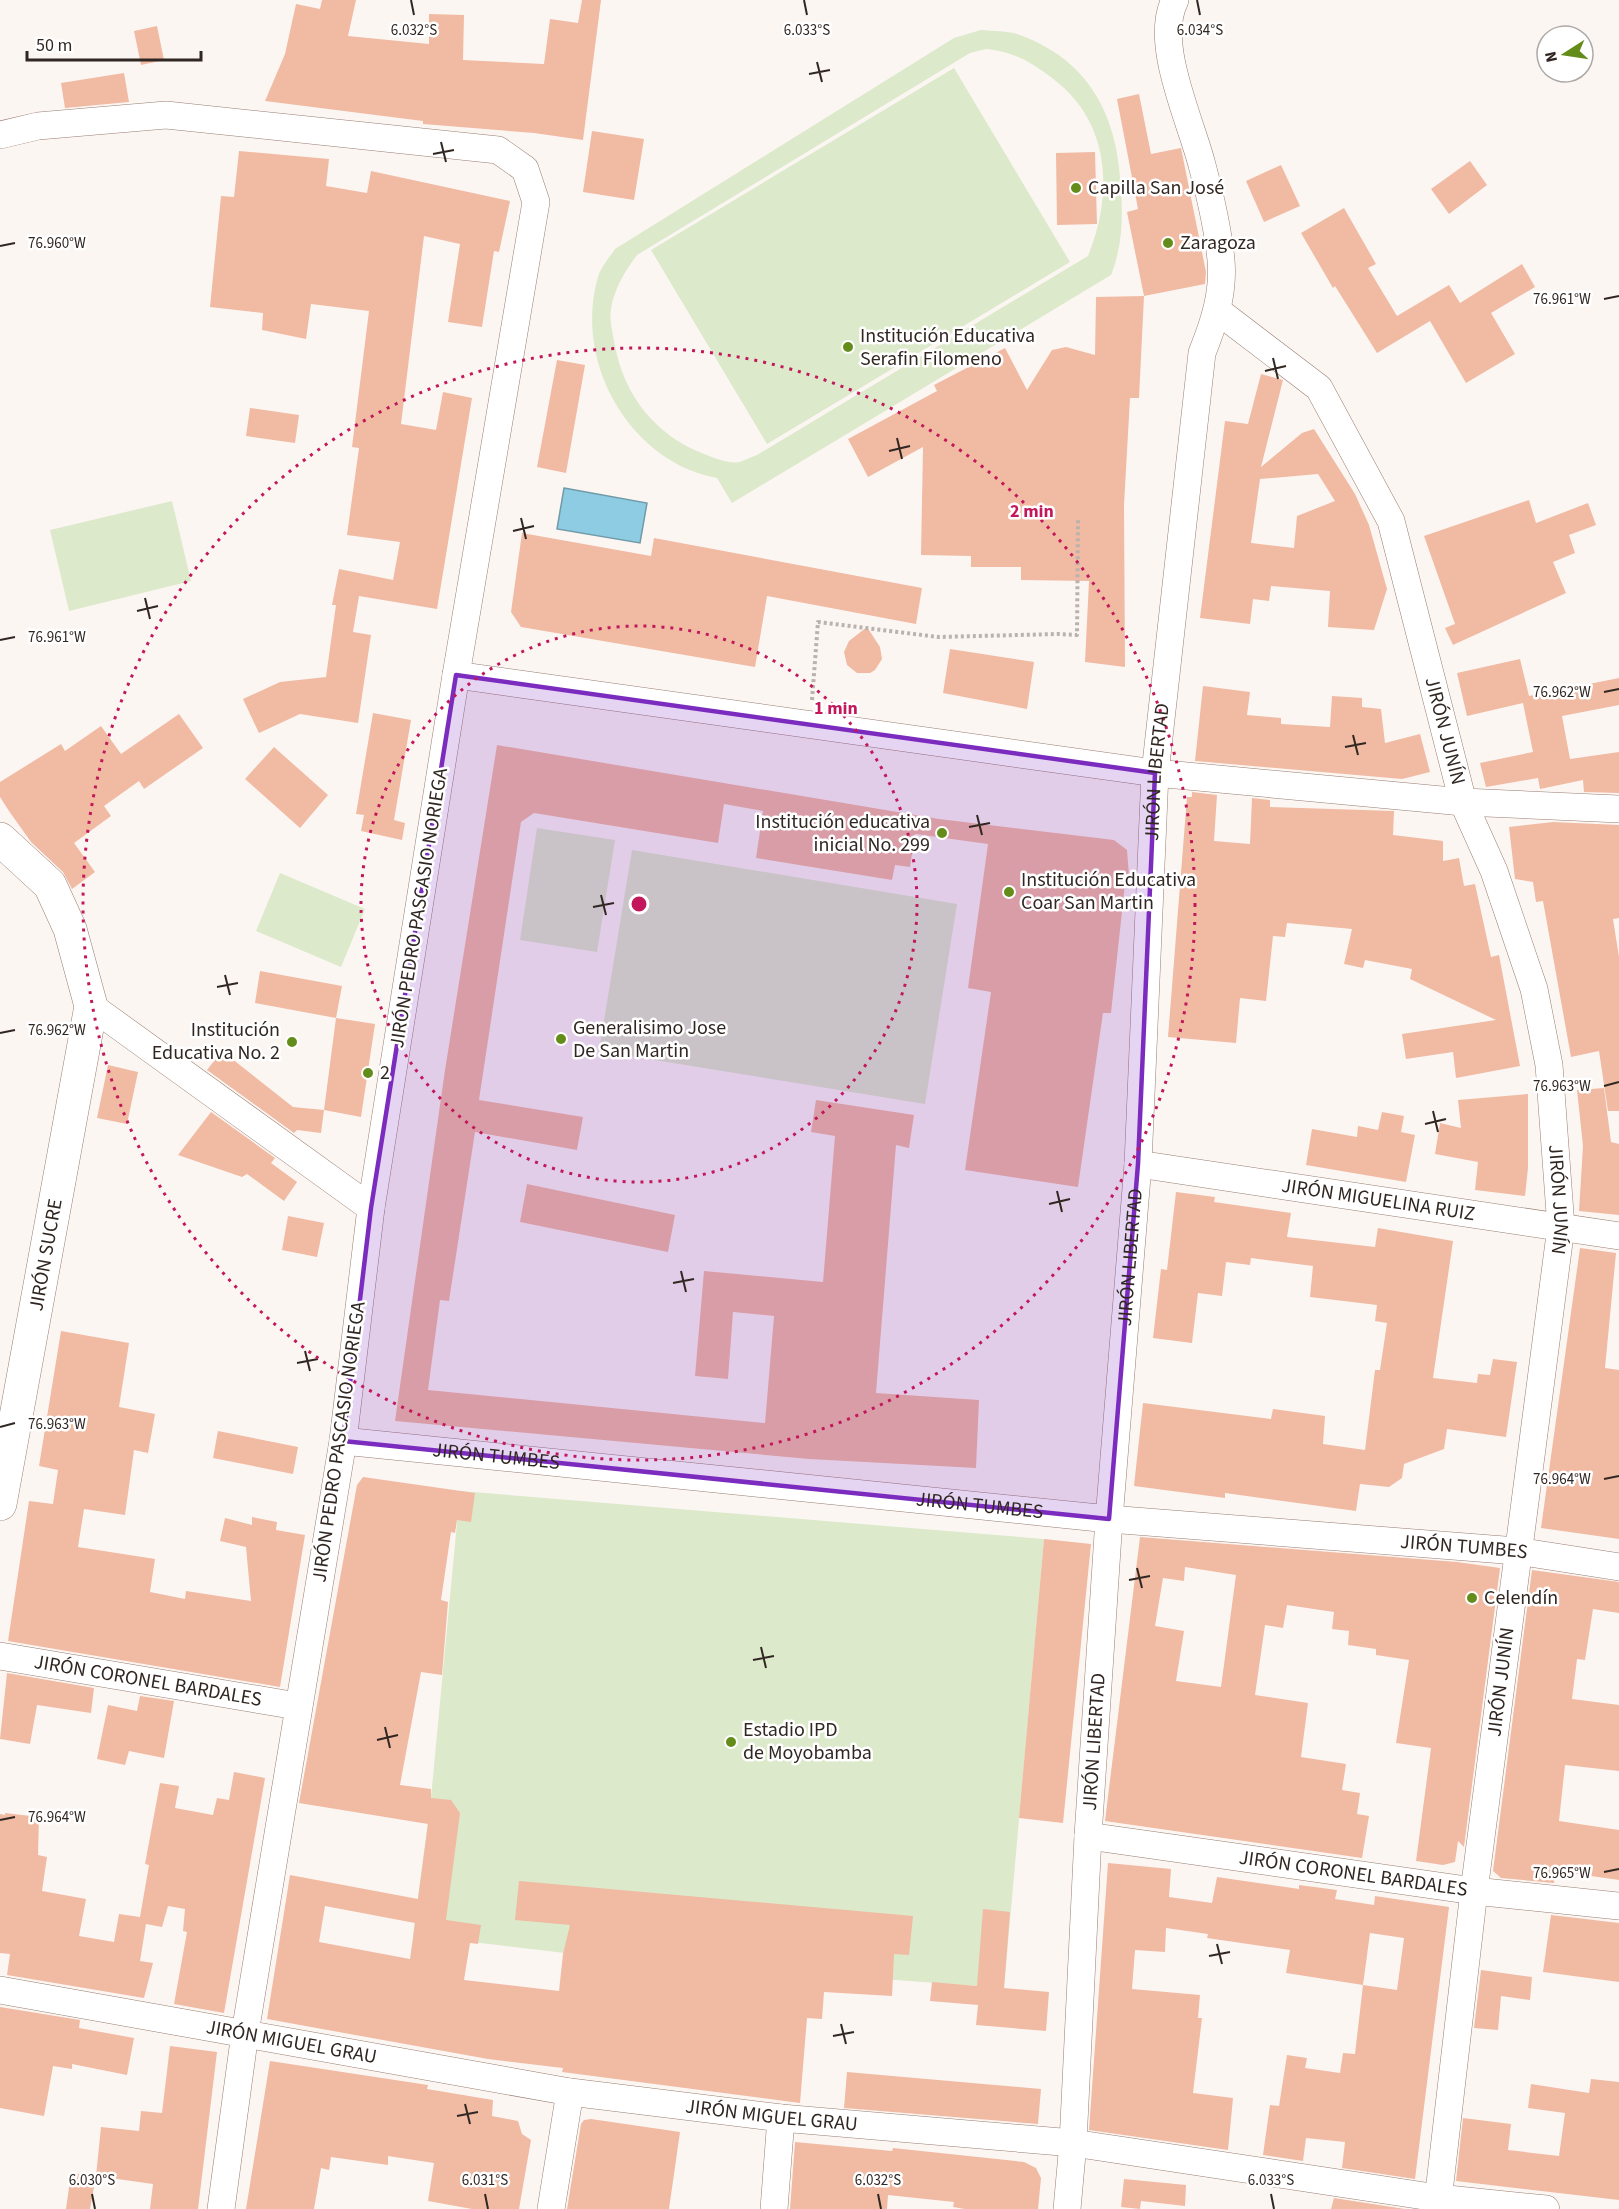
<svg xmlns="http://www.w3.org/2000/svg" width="1619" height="2209" font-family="'Source Sans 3',sans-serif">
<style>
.green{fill:#dce9ca;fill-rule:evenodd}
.water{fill:#8dcce2;stroke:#719aa8;stroke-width:1.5}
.building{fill:#f1baa3;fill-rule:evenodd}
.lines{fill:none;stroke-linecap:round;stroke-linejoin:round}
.minor-casing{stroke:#987e71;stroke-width:28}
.tertiary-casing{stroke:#987e71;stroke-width:34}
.path{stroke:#b9b2ae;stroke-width:4;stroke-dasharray:3 3;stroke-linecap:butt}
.minor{stroke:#fff;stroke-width:27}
.tertiary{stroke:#fff;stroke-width:33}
.marked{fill:#7b2cbf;fill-opacity:0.2;stroke:#7b2cbf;stroke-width:4.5;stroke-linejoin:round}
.ticks{fill:none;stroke:#312722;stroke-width:2}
.ring{fill:none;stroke:#c2185b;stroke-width:3;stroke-dasharray:3 6}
.poi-dot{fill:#638c1a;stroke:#fff;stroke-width:2}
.labels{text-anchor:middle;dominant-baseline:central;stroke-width:5;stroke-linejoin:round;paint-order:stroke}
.poi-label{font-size:20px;fill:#312722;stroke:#fff;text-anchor:start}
.street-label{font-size:20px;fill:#312722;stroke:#fff}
.ticks-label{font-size:15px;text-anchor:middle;fill:#312722;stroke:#fff;stroke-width:5;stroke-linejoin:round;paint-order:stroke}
.centre{fill:#c2185b;stroke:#fff;stroke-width:3}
.ring-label{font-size:18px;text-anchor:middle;font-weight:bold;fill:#c2185b;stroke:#fff;stroke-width:5;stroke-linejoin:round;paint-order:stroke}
</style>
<rect width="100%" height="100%" fill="#fcf6f3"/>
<g class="green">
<path d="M981,30C993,31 1007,31 1017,34C1091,60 1118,117 1121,190C1123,220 1122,247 1111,275L732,503L717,478C630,462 573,362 598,277C601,267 609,258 615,249L954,38ZM986,49C1014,52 1029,61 1052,78C1110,121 1114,192 1088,256L757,455C751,457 745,460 740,462C729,464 714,458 704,454C656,436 624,395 615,346C613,334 609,320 611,309C614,289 625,271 637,255L970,53Z"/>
<polygon points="954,68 1070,262 767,444 651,250"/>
<polygon points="172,501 191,581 69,611 50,530"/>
<polygon points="537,828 615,840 597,952 520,940"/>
<polygon points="632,850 957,904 925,1104 599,1051"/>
<polygon points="280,873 365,909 341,967 256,931"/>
<polygon points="460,1491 1044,1539 1004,1988 615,1959 413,1935 431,1798"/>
</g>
<polygon class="water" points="564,488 647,503 640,543 557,529"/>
<g class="building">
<polygon points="322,0 356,0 348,36 429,44 429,14 464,15 463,60 544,64 550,19 578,23 582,0 601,0 583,140 534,133 423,124 423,121 265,101 285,54 296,4 320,9"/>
<polygon points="157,26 164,60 141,65 134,31"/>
<polygon points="124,73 129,102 65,108 61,83"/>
<polygon points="1139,94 1151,154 1181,148 1206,272 1205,284 1144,296 1127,212 1138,209 1117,99"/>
<polygon points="592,131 644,139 634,200 583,192"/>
<polygon points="239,151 329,159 326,186 367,193 371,171 510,201 499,252 494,251 482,327 448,322 460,244 424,236 401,424 436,430 443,392 472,398 437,609 359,596 353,632 371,635 358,723 300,714 259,733 243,699 280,682 326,677 336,605 332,605 339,569 393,580 400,542 347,535 359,448 352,447 369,311 311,304 306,339 262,330 263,313 210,307 221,196 234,197"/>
<polygon points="1095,152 1097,224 1057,225 1056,153"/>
<polygon points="1470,161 1487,185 1449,214 1431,189"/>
<polygon points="1281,165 1300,206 1264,222 1246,181"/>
<polygon points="1344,208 1376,264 1368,268 1397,316 1449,285 1460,303 1522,264 1535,287 1491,313 1515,354 1466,383 1430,321 1377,353 1335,286 1333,288 1301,233"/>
<polygon points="1144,296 1139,398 1130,398 1124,505 1125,667 1085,662 1089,581 1021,580 1021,567 971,567 971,556 921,555 923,447 868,477 848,439 937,391 934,385 1005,348 1027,390 1052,350 1066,347 1095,355 1096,297"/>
<polygon points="557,360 585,365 566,473 537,467"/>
<path d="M1261,374L1283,380L1261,467L1302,433L1314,429L1355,494L1369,525L1387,589L1374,630L1328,627L1330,591L1271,586L1269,601L1253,599L1250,624L1200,618L1225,421L1248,424ZM1318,474L1335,501L1297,516L1294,548L1251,543L1260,479Z"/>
<polygon points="250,408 299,415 295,443 246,436"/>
<polygon points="1529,500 1536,523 1588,503 1596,525 1569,535 1575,553 1553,562 1566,593 1453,645 1445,628 1455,624 1424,536"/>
<polygon points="522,533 651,556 654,538 922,588 916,624 767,596 755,667 521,627 511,612"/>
<polygon points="867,627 880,647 882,659 875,670 870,673 857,673 847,665 844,652 849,641"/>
<polygon points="950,649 1034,662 1027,709 943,693"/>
<polygon points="1520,659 1529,696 1619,678 1619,705 1562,716 1570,759 1619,752 1619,793 1584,792 1583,780 1540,789 1538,778 1486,787 1480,763 1533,752 1523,703 1467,716 1457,673"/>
<polygon points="1203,686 1250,692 1247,715 1281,718 1281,724 1330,727 1332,696 1362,698 1362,707 1381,709 1385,743 1420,734 1430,772 1402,779 1195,761"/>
<polygon points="373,713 411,720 394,820 405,823 402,840 361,831 364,815 356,814"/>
<polygon points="179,714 203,748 144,789 139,781 104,806 111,816 74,843 95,872 72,889 63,872 31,842 9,811 0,797 0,782 61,744 65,751 101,726 121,754"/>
<polygon points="497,745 939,819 1114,840 1127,850 1129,875 1126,875 1111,1013 1103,1013 1078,1187 965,1170 991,992 968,988 988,844 915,834 910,867 895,865 892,880 756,858 763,811 724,804 718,843 534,813 521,822 479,1100 583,1117 577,1150 475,1132 449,1301 440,1300 428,1390 765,1423 774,1316 733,1312 728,1379 695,1376 704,1271 823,1282 835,1136 811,1132 816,1100 914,1115 909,1148 896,1145 876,1393 979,1400 976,1468 809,1459 395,1421 445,1070"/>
<polygon points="274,747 328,795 300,828 245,779"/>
<polygon points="1192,792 1217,795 1214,841 1250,844 1252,798 1270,800 1270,807 1394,811 1393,835 1443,841 1443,861 1459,858 1464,886 1475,884 1491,957 1499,955 1520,1066 1456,1078 1453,1052 1406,1059 1402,1034 1496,1020 1410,979 1412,969 1365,960 1363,968 1344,964 1352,929 1287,923 1285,937 1273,936 1266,1001 1240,998 1236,1043 1168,1037 1187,797 1192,797"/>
<polygon points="1553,822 1619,825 1619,918 1613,919 1619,957 1619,1111 1608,1111 1599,1051 1571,1057 1543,901 1536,902 1533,882 1515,879 1509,827"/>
<polygon points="260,971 342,986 336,1018 255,1003"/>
<polygon points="336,1018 375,1024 361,1117 324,1110"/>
<polygon points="222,1051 293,1107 324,1110 321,1133 297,1130 294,1133 207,1070"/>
<polygon points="108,1065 138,1072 127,1124 97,1118"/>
<polygon points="1604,1088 1611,1142 1619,1144 1619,1215 1579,1211 1583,1146 1577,1090"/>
<polygon points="1528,1094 1528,1168 1525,1196 1475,1190 1478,1162 1435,1154 1440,1123 1461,1128 1458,1100"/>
<polygon points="211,1112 275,1158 271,1163 297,1182 284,1201 247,1174 242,1177 178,1155"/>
<polygon points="1382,1112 1404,1116 1401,1132 1415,1135 1406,1182 1306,1165 1312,1129 1357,1137 1358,1126 1378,1130"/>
<polygon points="527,1184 675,1215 668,1252 520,1222"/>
<polygon points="1176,1192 1215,1197 1214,1202 1291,1213 1287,1237 1375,1247 1378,1228 1453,1241 1433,1378 1477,1383 1478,1374 1490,1375 1493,1359 1517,1362 1506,1437 1447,1429 1444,1449 1404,1464 1402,1478 1389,1487 1360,1484 1356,1511 1225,1493 1225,1498 1134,1486 1143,1403 1271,1419 1273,1409 1325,1416 1323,1444 1365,1450 1375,1370 1380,1370 1387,1323 1375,1321 1377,1305 1310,1297 1313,1266 1251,1258 1250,1265 1226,1262 1222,1296 1198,1293 1192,1343 1153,1338 1161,1269 1167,1270"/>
<polygon points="288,1216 324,1223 317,1257 282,1250"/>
<polygon points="1580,1248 1616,1253 1605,1368 1619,1370 1619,1539 1541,1528"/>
<polygon points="61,1331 129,1343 119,1407 155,1414 148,1453 134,1450 125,1515 84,1509 78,1547 155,1559 150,1592 185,1599 186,1591 251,1601 246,1547 220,1541 225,1518 252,1525 252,1517 277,1522 276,1530 305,1535 280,1687 8,1641 29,1501 53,1504 58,1470 39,1466"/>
<polygon points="218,1431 298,1447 293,1474 213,1458"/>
<path d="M363,1477L475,1493L471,1522L457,1520L455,1533L451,1532L441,1600L448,1602L442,1675L421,1672L400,1785L431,1789V1798L451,1800L460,1813L446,1920L481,1925L478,1944L470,1943L464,1980L559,1991L563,1954L570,1925L515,1920L519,1881L913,1916L909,1955L894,1954L892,1996L824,1992L822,2019L807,2018L800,2103L562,2072L563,2068L488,2059L267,2019L290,1875L418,1899L428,1824L299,1803L357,1485ZM325,1906L415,1923L410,1959L319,1942Z"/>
<path d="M1140,1537L1457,1562L1500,1568L1464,1847L1458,1841L1455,1862L1443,1865L1416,1861L1431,1748L1396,1743L1409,1660L1376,1655V1649L1348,1645L1349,1631L1332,1629L1334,1612L1287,1605L1283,1628L1265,1625L1255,1695L1308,1703L1301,1757L1346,1764L1342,1790L1360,1793L1357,1814L1369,1816L1362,1858L1105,1821ZM1185,1567L1236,1575L1221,1687L1176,1681L1184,1631L1155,1626L1163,1578L1184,1581Z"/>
<polygon points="1044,1539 1091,1544 1063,1823 1019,1818"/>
<polygon points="1532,1570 1619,1582 1619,1613 1593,1609 1585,1660 1577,1659 1572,1699 1619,1705 1619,1771 1565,1765 1559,1821 1619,1830 1619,1880 1556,1871 1554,1883 1501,1878 1493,1871"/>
<polygon points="7,1673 94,1688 91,1713 37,1705 30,1744 0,1739"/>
<polygon points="140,1696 174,1701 164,1758 129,1751 125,1765 97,1759 108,1705 137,1711"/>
<polygon points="234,1772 265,1778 224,2013 174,2004 187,1932 183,1931 185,1909 168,1906 162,1927 146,1924 140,1961 153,1963 144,1998 7,1975 10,1954 0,1953 0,1814 5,1815 5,1813 39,1817 38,1855 47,1857 42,1891 86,1899 79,1936 114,1942 119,1914 140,1917 149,1865 145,1864 160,1783 179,1786 175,1808 213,1815 217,1798 229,1800"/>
<path d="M1108,1863L1171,1869L1169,1897L1212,1903L1217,1877L1299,1889V1885L1337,1890L1335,1899L1374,1905L1375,1896L1449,1907L1415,2179L1342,2168L1345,2142L1306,2138L1303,2161L1263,2155L1270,2105L1279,2106L1287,2055L1307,2058L1305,2068L1340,2073L1343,2053L1355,2054L1363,1985L1286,1973L1290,1950L1207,1938L1208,1934L1166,1928L1165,1952L1135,1950L1132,1989L1200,1995L1198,2018H1202L1193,2093L1233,2098L1228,2150L1089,2130ZM1370,1933L1404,1938L1397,1990L1363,1985Z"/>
<polygon points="983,1909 1010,1912 1004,1988 1049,1992 1046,2031 976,2025 978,2005 930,2001 932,1982 977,1986"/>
<polygon points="1551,1915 1619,1923 1619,1982 1543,1972"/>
<polygon points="1481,1970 1532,1977 1530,2000 1501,1996 1498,2030 1474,2028"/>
<polygon points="0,2007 80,2020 79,2028 134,2038 127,2075 72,2064 72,2069 53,2066 44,2116 0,2108"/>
<polygon points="170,2046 217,2052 198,2209 150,2209 153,2184 96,2176 101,2127 139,2131 141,2111 162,2113"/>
<polygon points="270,2061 428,2085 427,2089 493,2100 492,2116 518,2121 522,2134 531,2140 519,2209 472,2209 428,2201 434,2163 388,2156 388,2165 331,2157 329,2170 321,2168 314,2209 246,2209"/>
<polygon points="847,2072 1041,2089 1038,2124 844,2108"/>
<polygon points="1591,2079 1619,2082 1619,2200 1456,2181 1463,2118 1511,2124 1508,2150 1559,2156 1565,2113 1528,2108 1531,2084 1589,2093"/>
<polygon points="591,2119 680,2132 669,2209 567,2209 581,2124 584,2120"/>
<polygon points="795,2142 892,2151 893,2148 1024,2162 1036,2168 1041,2178 1038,2209 965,2209 953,2207 954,2202 888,2195 887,2209 790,2209"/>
<polygon points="71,2173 96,2176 90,2209 66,2209"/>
<polygon points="1124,2179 1186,2185 1185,2206 1141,2201 1140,2209 1121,2207"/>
<polygon points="1334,2198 1405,2209 1331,2209"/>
</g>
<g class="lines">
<g class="minor-casing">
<g id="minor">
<polyline points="0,135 38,126 166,115 498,150 525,169 536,202 456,675 371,1208 343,1441 245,2033 221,2209"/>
<path id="s1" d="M1218,311L1319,388L1391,521L1463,802L1494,871L1534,989L1549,1065L1561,1227L1474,1891L1437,2209"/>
<polyline points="456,675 1155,773 1463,802 1619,809"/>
<polyline points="91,1006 371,1208"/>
<path id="s2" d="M1138,1164L1619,1236"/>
<path id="s3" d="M343,1441L1109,1519L1517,1551L1619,1567"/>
<path id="s4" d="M0,1656L297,1706"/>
<path id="s5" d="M1088,1836L1474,1891L1619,1906"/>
<path id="s6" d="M0,1990L570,2092L781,2118L1073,2143L1438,2198L1546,2209"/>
<polyline points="551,2209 570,2092"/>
<polyline points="774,2209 781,2118"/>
<path id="s7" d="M1067,2209L1073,2143L1088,1836L1109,1519L1138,1164L1155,773L1202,353C1214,323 1224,293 1221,260C1218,229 1210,195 1202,165C1191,121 1153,43 1175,0"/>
</g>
</g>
<g class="tertiary-casing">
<polyline id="tertiary" points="0,839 50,885 70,929 91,1006 0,1504"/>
</g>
<polyline class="path" points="812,700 818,622 938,637 1058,634 1077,635 1078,518"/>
<use href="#minor" class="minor"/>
<use href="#tertiary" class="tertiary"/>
</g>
<path class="marked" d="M456,675L1155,773L1138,1164L1109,1519L343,1441L371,1208Z"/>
<path class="ticks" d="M411,0L414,15M804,0L807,15M1197,0L1200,15M817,62L822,82M809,74L830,70M441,142L446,162M433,154L454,150M0,246L15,243M1604,299L1619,296M1273,358L1278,379M1265,371L1286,366M897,438L902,459M889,451L910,446M521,518L526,539M513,531L534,526M145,598L150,619M137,611L158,606M0,640L15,637M1604,692L1619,689M1353,735L1358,755M1345,747L1366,743M977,815L982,835M969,827L990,823M601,895L606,915M593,907L614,903M225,975L230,995M217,987L238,983M0,1033L15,1030M1604,1086L1619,1082M1433,1111L1438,1132M1425,1124L1446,1119M1057,1191L1062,1212M1049,1204L1070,1199M681,1271L686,1292M673,1283L694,1279M305,1351L310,1371M297,1363L318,1359M0,1427L15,1423M1604,1479L1619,1476M1137,1568L1142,1588M1129,1580L1150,1576M761,1647L766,1668M753,1660L774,1656M385,1727L390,1748M377,1740L398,1735M0,1820L15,1817M1604,1872L1619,1869M1217,1944L1222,1964M1209,1956L1230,1952M841,2024L846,2044M833,2036L854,2032M465,2104L470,2124M457,2116L478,2112M92,2194L95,2209M485,2194L488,2209M878,2194L881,2209M1271,2194L1274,2209"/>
<g class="ring">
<circle cx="639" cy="904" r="278"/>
<circle cx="639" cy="904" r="556"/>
</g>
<g class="poi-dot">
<circle cx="1076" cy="188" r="6"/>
<circle cx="1168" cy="243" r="6"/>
<circle cx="848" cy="347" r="6"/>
<circle cx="942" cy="833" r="6"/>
<circle cx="1009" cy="892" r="6"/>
<circle cx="561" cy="1039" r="6"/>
<circle cx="292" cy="1042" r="6"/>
<circle cx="368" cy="1073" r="6"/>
<circle cx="1472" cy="1598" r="6"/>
<circle cx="731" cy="1742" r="6"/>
</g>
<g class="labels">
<g class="poi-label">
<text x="1088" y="188">Capilla San José</text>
<text x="1180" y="243">Zaragoza</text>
<text x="860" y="336">Institución Educativa<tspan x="860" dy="23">Serafin Filomeno</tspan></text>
<text x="930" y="822" text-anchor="end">Institución educativa<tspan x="930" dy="23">inicial No. 299</tspan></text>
<text x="1021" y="880">Institución Educativa<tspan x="1021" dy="23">Coar San Martin</tspan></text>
<text x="573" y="1028">Generalisimo Jose<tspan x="573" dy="23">De San Martin</tspan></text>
<text x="280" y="1030" text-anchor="end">Institución<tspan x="280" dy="23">Educativa No. 2</tspan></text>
<text x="380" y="1073">2</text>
<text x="1484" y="1598">Celendín</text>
<text x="743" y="1730">Estadio IPD<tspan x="743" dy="23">de Moyobamba</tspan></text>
</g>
<g class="street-label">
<text stroke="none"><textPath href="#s1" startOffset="495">JIRÓN JUNÍN</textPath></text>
<text stroke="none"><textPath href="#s7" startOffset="1440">JIRÓN LIBERTAD</textPath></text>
<text transform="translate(419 908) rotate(-81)">JIRÓN PEDRO PASCASIO NORIEGA</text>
<text stroke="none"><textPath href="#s2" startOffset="243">JIRÓN MIGUELINA RUIZ</textPath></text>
<text stroke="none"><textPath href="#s1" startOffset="981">JIRÓN JUNÍN</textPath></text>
<text transform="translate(46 1255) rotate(-80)">JIRÓN SUCRE</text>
<text stroke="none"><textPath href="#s7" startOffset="954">JIRÓN LIBERTAD</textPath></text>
<text transform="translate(339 1442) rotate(-82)">JIRÓN PEDRO PASCASIO NORIEGA</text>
<text stroke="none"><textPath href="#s3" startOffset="154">JIRÓN TUMBES</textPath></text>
<text stroke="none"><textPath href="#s3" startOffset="640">JIRÓN TUMBES</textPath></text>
<text stroke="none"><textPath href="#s3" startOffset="1126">JIRÓN TUMBES</textPath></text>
<text stroke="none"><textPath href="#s4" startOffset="150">JIRÓN CORONEL BARDALES</textPath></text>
<text transform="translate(1501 1682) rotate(-83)">JIRÓN JUNÍN</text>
<text stroke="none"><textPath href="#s7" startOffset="468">JIRÓN LIBERTAD</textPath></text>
<text stroke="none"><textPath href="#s5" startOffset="268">JIRÓN CORONEL BARDALES</textPath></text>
<text stroke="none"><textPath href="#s6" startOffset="296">JIRÓN MIGUEL GRAU</textPath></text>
<text stroke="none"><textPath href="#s6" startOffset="782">JIRÓN MIGUEL GRAU</textPath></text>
</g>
</g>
<g class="ticks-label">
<text x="414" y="35">6.032°S</text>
<text x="807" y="35">6.033°S</text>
<text x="1200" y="35">6.034°S</text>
<text x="57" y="248">76.960°W</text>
<text x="1562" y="304">76.961°W</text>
<text x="57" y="642">76.961°W</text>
<text x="1562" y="697">76.962°W</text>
<text x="57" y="1035">76.962°W</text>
<text x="1562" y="1091">76.963°W</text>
<text x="57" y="1429">76.963°W</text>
<text x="1562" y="1484">76.964°W</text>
<text x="57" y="1822">76.964°W</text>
<text x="1562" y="1878">76.965°W</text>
<text x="92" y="2185">6.030°S</text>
<text x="485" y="2185">6.031°S</text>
<text x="878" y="2185">6.032°S</text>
<text x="1271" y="2185">6.033°S</text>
</g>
<circle cx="639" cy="904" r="9" class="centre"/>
<g class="ring-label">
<text x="1032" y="517">2 min</text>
<text x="836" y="714">1 min</text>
</g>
<g transform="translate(1565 54) rotate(258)"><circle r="28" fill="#ffffff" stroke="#ada9a7" stroke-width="1.5"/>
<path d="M0-4.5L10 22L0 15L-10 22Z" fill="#638c1a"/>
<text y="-9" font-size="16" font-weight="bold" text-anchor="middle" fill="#312722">N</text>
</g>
<path d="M27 51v9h174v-9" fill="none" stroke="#312722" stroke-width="3"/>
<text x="36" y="51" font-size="18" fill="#312722" stroke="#ffffff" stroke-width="4.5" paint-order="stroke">50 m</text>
</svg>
